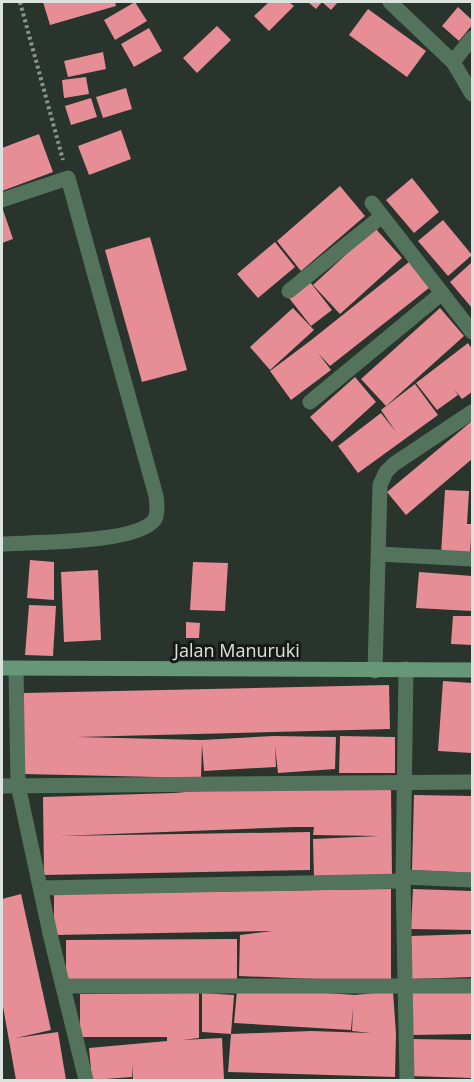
<svg xmlns="http://www.w3.org/2000/svg" width="474" height="1082" font-family="'Open Sans',sans-serif">
<style>
.building{fill:#e68d95}
.lines{fill:none;stroke-linecap:round;stroke-linejoin:round}
.path{stroke:#8b948e;stroke-width:4;stroke-dasharray:3 3;stroke-linecap:butt}
.street{stroke:#54735d;stroke-width:15}
.secondary{stroke:#669776;stroke-width:15}
.labels{text-anchor:middle;dominant-baseline:central;stroke-width:6;stroke-linejoin:round;paint-order:stroke}
.street-label{font-size:18px;fill:#dce3de;stroke:#151a16}
</style>
<rect width="100%" height="100%" fill="#28342c"/>
<g class="building">
<polygon points="43,2 115,2 116,6 50,25"/>
<polygon points="135,2 147,21 115,40 104,20"/>
<polygon points="269,2 289,2 294,6 269,31 254,16"/>
<polygon points="308,2 338,2 331,10 322,2 316,9"/>
<polygon points="458,7 472,20 472,25 459,41 442,26"/>
<polygon points="368,9 426,51 407,77 349,35"/>
<polygon points="217,26 231,40 197,73 183,58"/>
<polygon points="149,28 162,51 134,67 121,44"/>
<polygon points="103,52 106,69 68,77 64,61"/>
<polygon points="86,77 89,94 64,98 62,80"/>
<polygon points="126,88 132,109 103,118 96,97"/>
<polygon points="91,98 97,117 71,125 65,106"/>
<polygon points="121,130 131,159 89,175 78,146"/>
<polygon points="39,134 53,172 2,191 2,148"/>
<polygon points="412,178 439,212 414,233 386,200"/>
<polygon points="340,186 365,216 301,271 277,241"/>
<polygon points="2,207 13,239 2,243"/>
<polygon points="443,220 472,255 448,276 418,241"/>
<polygon points="375,228 402,258 340,314 313,285"/>
<polygon points="150,237 187,370 142,382 105,250"/>
<polygon points="275,242 295,267 258,298 237,274"/>
<polygon points="409,262 429,288 330,366 318,353 331,370 291,400 270,371 310,341"/>
<polygon points="471,263 472,265 472,308 450,282"/>
<polygon points="310,282 332,310 311,326 289,298"/>
<polygon points="293,308 314,330 270,370 250,347"/>
<polygon points="440,308 464,336 386,406 361,379"/>
<polygon points="468,343 472,349 472,392 462,399 454,389 458,395 437,410 416,383"/>
<polygon points="355,377 376,402 332,442 310,417"/>
<polygon points="415,384 438,415 358,473 338,446 381,413 396,432 381,410"/>
<polygon points="472,421 472,459 406,515 387,492"/>
<polygon points="445,490 469,491 467,524 472,524 470,555 441,554"/>
<polygon points="30,560 54,562 54,600 27,598"/>
<polygon points="193,562 228,563 225,611 190,610"/>
<polygon points="98,570 101,640 64,642 61,572"/>
<polygon points="419,572 472,576 472,611 416,608"/>
<polygon points="29,605 56,606 53,656 25,655"/>
<polygon points="453,616 472,616 472,645 451,644"/>
<polygon points="186,622 200,623 199,638 186,638"/>
<polygon points="443,681 472,683 472,753 438,751"/>
<polygon points="389,685 390,729 78,737 202,740 274,736 336,737 335,769 278,773 275,746 276,767 204,771 202,744 201,778 24,774 24,693"/>
<polygon points="340,736 395,737 395,773 339,773"/>
<polygon points="391,788 392,875 314,878 313,839 379,836 313,835 314,827 293,827 60,836 310,832 310,870 44,875 43,797 174,793 198,791"/>
<polygon points="414,795 472,796 472,873 412,870"/>
<polygon points="391,889 391,982 239,976 240,935 273,931 54,935 54,894"/>
<polygon points="413,889 472,891 472,930 411,929"/>
<polygon points="21,894 51,1030 16,1038 58,1032 66,1080 16,1080 2,1001 2,899"/>
<polygon points="472,934 472,977 412,979 411,936"/>
<polygon points="237,939 237,979 66,980 66,940"/>
<polygon points="270,989 355,995 393,991 396,1034 395,1077 228,1072 231,1034 311,1031 371,1033 352,1031 353,1008 351,1030 234,1023 237,991"/>
<polygon points="411,990 472,990 472,1034 411,1035"/>
<polygon points="199,993 199,1038 182,1040 222,1038 224,1079 133,1080 132,1064 132,1077 92,1080 89,1048 167,1041 167,1037 80,1037 80,994"/>
<polygon points="202,993 234,995 231,1034 202,1032"/>
<polygon points="411,1039 472,1040 472,1078 410,1076"/>
</g>
<g class="lines">
<polyline class="path" points="20,2 63,160"/>
<g class="street">
<polyline points="390,2 453,62 472,38"/>
<polyline points="453,62 472,94"/>
<path d="M2,200L68,178L156,496C157,503 158,513 155,519C139,544 31,542 2,544"/>
<polyline points="372,203 442,293"/>
<polyline points="289,291 382,216"/>
<polyline points="310,402 442,293 472,332"/>
<polyline points="379,554 472,559"/>
<polyline points="16,669 18,785 51,938 86,1080"/>
<polyline points="406,669 403,877 407,1080"/>
<polyline points="375,671 380,485 386,472 394,464 472,412"/>
<polyline points="2,786 472,782"/>
<polyline points="403,877 472,880"/>
<polyline points="41,888 403,881"/>
<polyline points="64,986 472,986"/>
</g>
<polyline class="secondary" points="2,668 472,670"/>
</g>
<g class="labels">
<g class="street-label">
<text x="237" y="650">Jalan Manuruki</text>
</g>
</g>
<rect width="474" height="1082" fill="none" stroke="#dce3de" stroke-width="6"/>
</svg>
